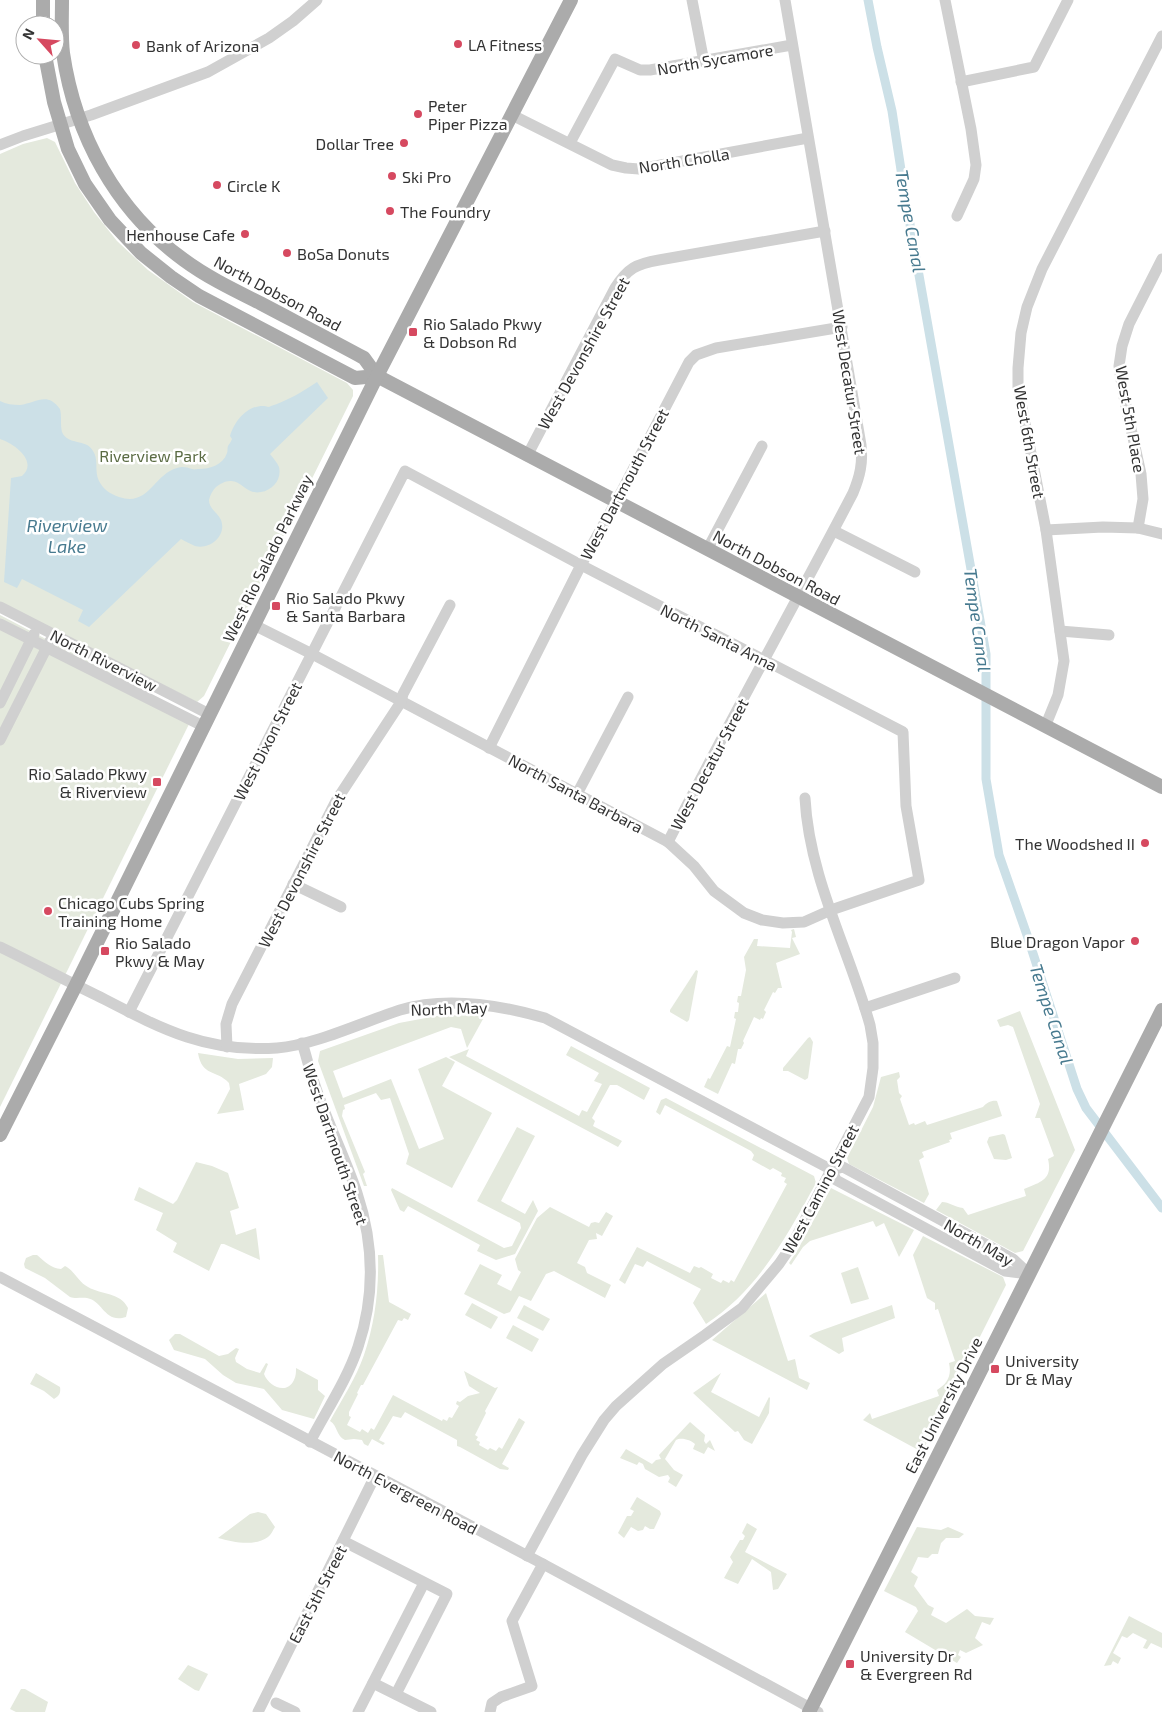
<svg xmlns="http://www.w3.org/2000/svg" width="1162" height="1712" font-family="'Exo 2',sans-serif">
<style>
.green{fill:#e4e9dd}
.water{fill:#cce0e7}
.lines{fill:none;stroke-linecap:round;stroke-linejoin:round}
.canal{stroke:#cce0e7;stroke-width:9}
.minor{stroke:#d0d0d0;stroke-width:11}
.major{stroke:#ababab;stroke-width:14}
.poi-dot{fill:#d64960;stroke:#fff;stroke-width:2}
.labels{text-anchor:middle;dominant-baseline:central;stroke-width:5;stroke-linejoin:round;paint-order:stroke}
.poi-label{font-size:16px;fill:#333;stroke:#fff;text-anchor:start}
.street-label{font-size:16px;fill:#333;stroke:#fff}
.park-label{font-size:16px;fill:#5a6b43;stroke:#fff}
.water-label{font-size:18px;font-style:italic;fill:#477a8f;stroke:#fff}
</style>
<rect width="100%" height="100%" fill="#fff"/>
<g class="green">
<polygon points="47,138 55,142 75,183 94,212 117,241 148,270 193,302 347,383 353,390 353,396 204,696 197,702 0,603 0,154 23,144"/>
<polygon points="0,615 193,716 0,1107"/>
<polygon points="794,929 796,937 792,938 800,954 776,963 782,988 778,988 775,993 773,992 764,1010 766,1012 763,1019 761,1018 760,1020 754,1017 743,1041 744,1043 741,1049 738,1049 735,1064 732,1063 718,1094 704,1087 708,1078 710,1079 727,1046 730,1047 736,1019 734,1018 735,1012 738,1012 739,1003 737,1002 738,996 741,996 746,970 744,957 754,939 758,939 757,946 790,948 792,932 791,930"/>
<polygon points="696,970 698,971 689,1020 687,1022 670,1012 670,1010"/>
<path d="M1020,1011L1075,1150L1023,1251L1015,1253L936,1210L942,1202C949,1202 955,1207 963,1208L968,1215L1026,1196L1024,1189C1040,1182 1053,1180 1048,1159L1054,1156L1040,1118H1035L1040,1104L1013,1027L1008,1025L1000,1027L997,1020Z"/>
<polygon points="442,1015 483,1016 483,1019 467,1048 461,1029 451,1027 333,1071 343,1098 391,1079 419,1149 444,1139 418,1069 446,1057 455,1062 442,1086 492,1113 452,1188 406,1164 409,1154 390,1098 381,1100 376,1093 344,1105 345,1109 343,1110 342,1116 365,1172 363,1174 367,1186 364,1186 318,1061 320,1051 399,1023"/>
<polygon points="810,1037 813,1042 808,1078 805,1080 788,1071 783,1071 783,1068 808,1038"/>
<polygon points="571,1046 650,1088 644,1100 617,1085 610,1085 592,1118 595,1121 593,1126 622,1141 618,1147 449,1057 469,1049 466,1056 579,1116 582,1110 587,1112 602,1084 594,1081 599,1073 566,1055"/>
<path d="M198,1053L238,1059L273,1058L272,1067L266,1074L239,1084L244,1110L217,1114L230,1089L229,1083C216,1069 202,1077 198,1053Z"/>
<path d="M899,1072L900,1077L897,1080L899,1093L902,1096L900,1099L909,1125L914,1123L915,1125L925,1121L927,1125L983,1107C986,1103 992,1100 997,1101L1002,1116L950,1133L952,1139L949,1140L950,1142L922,1152L924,1157L919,1160L929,1194L924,1203L849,1164L847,1158L873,1107L881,1077Z"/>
<path d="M666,1098L814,1176L816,1183C787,1236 758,1290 706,1324L693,1303L701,1289L647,1261L643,1267L635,1264L625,1284L619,1280L637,1247L690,1273L694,1266L699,1268L701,1267L713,1274L711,1278L721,1283L723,1280L729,1283L731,1280L734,1282L787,1184L784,1182L786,1178L781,1176L782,1173L773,1168L770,1170L752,1160L754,1155L751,1151L665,1105L660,1115L656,1112L661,1100Z"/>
<polygon points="517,1127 535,1136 501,1201 525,1214 533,1200 538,1211 515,1254 496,1260 477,1251 480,1245 408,1206 404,1212 400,1210 391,1190 392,1188 504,1248 512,1246 521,1228 520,1223 477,1201"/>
<polygon points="1003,1134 1005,1135 1012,1158 1006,1160 994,1159 987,1142 989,1137"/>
<polygon points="196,1162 212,1166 228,1173 239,1208 230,1211 236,1235 256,1228 260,1260 224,1244 221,1244 209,1271 173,1252 177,1243 156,1230 163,1213 134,1200 139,1187 173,1204 177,1200"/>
<polygon points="831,1188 914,1230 899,1257 884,1223 876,1227 873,1221 810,1241 803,1247 791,1265 789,1263 797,1251"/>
<polygon points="550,1207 589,1227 591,1223 595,1222 599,1223 606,1212 613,1216 602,1236 596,1233 597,1239 589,1240 577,1263 585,1267 587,1273 611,1285 605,1298 554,1271 546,1274 531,1301 519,1296 510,1312 504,1314 464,1294 480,1264 502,1275 497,1284 511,1291 521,1272 518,1270 515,1259 537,1218"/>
<path d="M923,1236L1003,1277L1006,1285L922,1452L863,1420L870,1413L872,1419L939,1396L937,1390C947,1384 952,1376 949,1363L955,1361L938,1309L935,1310V1303L927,1298L913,1255Z"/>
<path d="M33,1255H37C45,1262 51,1268 61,1269L65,1266C75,1271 78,1282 88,1287C102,1295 120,1292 128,1308L126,1317C105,1324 103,1301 87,1298C81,1297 76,1299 70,1297L45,1278L25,1268L24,1264L26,1258Z"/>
<path d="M378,1255H383L389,1302L411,1314L408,1320L404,1318L402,1321L398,1320L363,1385H361L357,1393L358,1394L349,1412V1416L351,1417L347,1425L360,1432L362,1429L368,1433L371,1428L374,1430L393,1395L442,1421L443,1419L447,1421L449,1417L452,1418L459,1406L456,1404L457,1401L460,1402L468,1396L480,1393L469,1386L464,1371L495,1388L498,1387L485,1411L486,1413L475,1435L478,1437L476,1440L480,1442L479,1445L488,1450L490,1448L496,1451L499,1447L502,1449L519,1418L525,1422L502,1464L509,1468L508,1470L500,1469L460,1447L457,1446V1440L405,1412L401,1418L393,1416L379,1440L385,1443L383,1445L372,1439L368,1446L364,1444L362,1440L354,1439L345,1440C336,1436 338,1426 330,1421C342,1399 356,1378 364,1355C375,1323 379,1289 378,1255Z"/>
<polygon points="858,1267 869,1299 851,1304 841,1273"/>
<polygon points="766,1293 788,1361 795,1359 799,1378 810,1383 807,1390 712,1340"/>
<polygon points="472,1303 498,1317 491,1329 465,1315"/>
<polygon points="524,1305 550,1319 543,1331 517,1318"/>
<polygon points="892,1305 895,1318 842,1338 844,1351 839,1354 809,1336 814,1333"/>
<polygon points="513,1325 539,1339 532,1352 506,1338"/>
<path d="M175,1334H180L219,1356L228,1354L236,1348L239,1349L235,1358L236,1362L247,1369L260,1373L266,1363L268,1364L264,1374C269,1387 287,1395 294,1380C296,1376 296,1372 296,1368L318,1380V1390L325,1396L314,1419L282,1410L264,1389L236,1383L223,1375L205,1359L174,1350L169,1340Z"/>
<path d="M36,1373L60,1387C61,1393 59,1396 54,1399L44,1391L30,1384Z"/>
<polygon points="721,1373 711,1392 759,1417 769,1397 770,1398 769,1413 752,1444 744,1440 738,1431 735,1432 693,1393"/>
<path d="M690,1422L705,1435L704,1441L706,1444L710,1440L715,1451L708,1447L704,1454L693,1449L695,1444C691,1440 681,1437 676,1440L665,1459L674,1470L683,1475L676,1487L668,1482L670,1478L668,1475L659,1477L645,1469L643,1464L639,1462L637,1465L620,1458L626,1449L652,1464L656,1460L661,1459L659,1455Z"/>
<polygon points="637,1497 660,1511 661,1514 654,1529 650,1529 645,1526 643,1530 638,1531 631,1527 624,1538 618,1533 627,1516 631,1516 634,1511 630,1509"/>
<path d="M258,1512L266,1514L275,1527C273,1530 271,1535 268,1537C254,1547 233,1542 218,1538L250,1514Z"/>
<polygon points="747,1523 757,1529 745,1552 787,1574 778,1589 773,1590 771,1572 752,1559 738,1584 724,1578 733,1562 730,1557 740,1540 743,1540 745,1536 742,1533"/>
<polygon points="917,1527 941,1530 948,1527 964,1534 959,1538 946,1538 941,1543 938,1554 932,1554 928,1558 918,1557 911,1572 918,1577 914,1586 928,1605 934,1608 931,1615 946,1623 967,1609 975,1616 994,1618 990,1625 982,1622 975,1638 983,1645 966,1653 960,1650 958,1655 961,1657 957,1663 905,1632 918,1611 916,1607 884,1591"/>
<polygon points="1129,1616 1162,1633 1162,1648 1151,1643 1147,1649 1143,1648 1147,1640 1133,1633 1127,1638 1122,1636 1113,1653 1121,1658 1118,1664 1113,1661 1111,1665 1104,1666"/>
<polygon points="188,1665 208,1674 199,1691 195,1690 178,1679"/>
<polygon points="21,1689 25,1689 48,1702 45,1712 16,1712 10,1709"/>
</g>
<path class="water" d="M317,382L328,398L270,454C273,458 277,462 279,467C282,479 273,490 261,492C246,495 242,480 230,481C225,481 220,484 216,487C213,490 210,495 209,500C209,509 218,513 221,520C227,536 210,550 195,546C190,544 185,541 181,539L89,627L78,621L83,610L22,579L17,588L4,582L11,478L22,476C39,461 13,443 0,439V401C6,404 13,405 20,405C36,403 47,391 60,409C62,417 60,424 62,432C68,446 86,438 93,451C99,459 94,471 99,481C103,489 110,494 119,497C149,507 153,475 177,468C183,466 186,467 192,469C195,470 196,469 199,469C210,469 223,465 227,453C228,451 227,448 228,446C229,444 231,442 232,439L230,436C234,422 247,405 264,406C268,406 267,408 271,406C287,401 302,392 317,382Z"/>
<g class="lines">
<polyline class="canal" points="868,0 877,47 892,111 905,196 986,654 986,779 999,855 1027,935 1077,1089 1086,1108 1162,1208"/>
<g class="minor">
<polyline points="692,0 704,62"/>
<polyline points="945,0 971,129 976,165 974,179 957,216"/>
<polyline points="961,82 1034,67 1068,0"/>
<polyline points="512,115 612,165 626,168 639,169 808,138"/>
<polyline points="570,143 615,59 640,70 650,70 792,45"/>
<polyline points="0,145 23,136 91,115 208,72 269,38 293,21 317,0"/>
<path d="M527,456L615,288C628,268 636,264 659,260L825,231"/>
<polyline points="1138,528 1143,499 1141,474 1123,392 1119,366 1122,346 1129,324 1162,259"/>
<polyline points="1046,530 1103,527 1138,528 1162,534"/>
<polyline points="834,531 915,572"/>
<polyline points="707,550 762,446"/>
<polyline points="0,607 209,714"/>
<polyline points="0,624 203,726"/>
<polyline points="1060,631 1109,635"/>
<polyline points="0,703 34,634"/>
<polyline points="1045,727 1058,695 1064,661 1046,530 1018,387 1018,368 1021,333 1027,307 1042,269 1162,36"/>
<polyline points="0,740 50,641"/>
<polyline points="489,748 581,565 616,502 689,362 696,355 716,348 842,327"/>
<polyline points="577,794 628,697"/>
<path d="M668,842C728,724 792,610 853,493C860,476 863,463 861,445L785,0"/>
<polyline points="293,884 341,907"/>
<path d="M0,947C33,963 65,980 98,996C160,1028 205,1053 277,1048C315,1045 363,1022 400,1010C446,996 500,1005 545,1018L832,1170L836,1180L1005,1271L1029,1274"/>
<polyline points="865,1008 955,978"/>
<path d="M129,1012C221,832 313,651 405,471L581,565L903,732L906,806L919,880L831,910L804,922L783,923L762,920L744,913L714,891L694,866L668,842L312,654L254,625"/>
<path d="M302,1043C306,1054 308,1065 312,1076C324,1116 344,1154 357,1193C374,1244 375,1296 358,1347C347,1380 326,1411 310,1442"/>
<polyline points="227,1047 226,1024 232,1004 336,801 401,702 403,694 450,605"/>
<polyline points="832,1170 843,1167 1013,1259 1029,1274"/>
<polyline points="0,1277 543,1564 818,1712"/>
<polyline points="343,1541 447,1594 396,1694"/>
<path d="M527,1556L582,1455L604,1420L616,1406L663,1364L705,1335L742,1308L779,1264L792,1245L869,1097L873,1068V1043L870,1025C849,950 809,877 805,798"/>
<polyline points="373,1683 431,1712"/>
<polyline points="276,1703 295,1712"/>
<polyline points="258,1712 375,1476"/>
<polyline points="358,1712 424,1583"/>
<polyline points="490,1712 492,1703 501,1697 532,1686 512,1621 543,1564"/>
</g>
<g class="major">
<path d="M62,0C62,17 61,36 63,53C75,135 116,211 184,260C207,277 234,290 260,303C294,321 329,339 364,358L377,376L1162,787"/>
<polyline points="43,25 43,0"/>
<polyline points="45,55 54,102 68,149 85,184 110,220 141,253 171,277 199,296 355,378 377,376"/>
<polyline points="0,1135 76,985 377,376 571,0"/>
<polyline points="809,1712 1162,1010"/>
</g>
</g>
<g class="poi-dot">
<circle cx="458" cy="44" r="5"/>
<circle cx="136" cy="45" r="5"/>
<circle cx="418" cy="114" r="5"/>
<circle cx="404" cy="143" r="5"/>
<circle cx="392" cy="176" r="5"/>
<circle cx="217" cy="185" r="5"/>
<circle cx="390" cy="211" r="5"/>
<circle cx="245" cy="234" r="5"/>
<circle cx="287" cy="253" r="5"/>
<rect x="408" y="327" width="10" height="10" rx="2.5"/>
<rect x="271" y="601" width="10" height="10" rx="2.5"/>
<rect x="152" y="777" width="10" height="10" rx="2.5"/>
<circle cx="1145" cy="843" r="5"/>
<circle cx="48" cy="911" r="5"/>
<circle cx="1135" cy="941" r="5"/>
<rect x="100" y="946" width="10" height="10" rx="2.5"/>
<rect x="990" y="1364" width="10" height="10" rx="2.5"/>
<rect x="845" y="1659" width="10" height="10" rx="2.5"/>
</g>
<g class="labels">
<g class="poi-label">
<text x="468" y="44">LA Fitness</text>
<text x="146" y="45">Bank of Arizona</text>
<text x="428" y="105">Peter<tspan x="428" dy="18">Piper Pizza</tspan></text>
<text x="394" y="143" text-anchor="end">Dollar Tree</text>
<text x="402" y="176">Ski Pro</text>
<text x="227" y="185">Circle K</text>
<text x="400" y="211">The Foundry</text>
<text x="235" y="234" text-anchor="end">Henhouse Cafe</text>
<text x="297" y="253">BoSa Donuts</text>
<text x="423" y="323">Rio Salado Pkwy<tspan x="423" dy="18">&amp; Dobson Rd</tspan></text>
<text x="286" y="597">Rio Salado Pkwy<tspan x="286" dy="18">&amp; Santa Barbara</tspan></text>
<text x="147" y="773" text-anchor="end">Rio Salado Pkwy<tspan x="147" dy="18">&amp; Riverview</tspan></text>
<text x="1135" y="843" text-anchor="end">The Woodshed II</text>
<text x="58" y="902">Chicago Cubs Spring<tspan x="58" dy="18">Training Home</tspan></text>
<text x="1125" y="941" text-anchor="end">Blue Dragon Vapor</text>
<text x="115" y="942">Rio Salado<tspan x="115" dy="18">Pkwy &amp; May</tspan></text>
<text x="1005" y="1360">University<tspan x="1005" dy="18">Dr &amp; May</tspan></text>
<text x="860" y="1655">University Dr<tspan x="860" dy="18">&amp; Evergreen Rd</tspan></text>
</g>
<g class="street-label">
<text transform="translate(715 59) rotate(-10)">North Sycamore</text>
<text transform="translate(684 160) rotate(-9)">North Cholla</text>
<text transform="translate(278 293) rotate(28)">North Dobson Road</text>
<text transform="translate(583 353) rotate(-61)">West Devonshire Street</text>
<text transform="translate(850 382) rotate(81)">West Decatur Street</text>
<text transform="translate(1131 419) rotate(80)">West 5th Place</text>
<text transform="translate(1030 442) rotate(80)">West 6th Street</text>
<text transform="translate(624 484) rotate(-62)">West Dartmouth Street</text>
<text transform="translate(267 558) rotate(-64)">West Rio Salado Parkway</text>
<text transform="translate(777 567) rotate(28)">North Dobson Road</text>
<text transform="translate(719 637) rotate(27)">North Santa Anna</text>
<text transform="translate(104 660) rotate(27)">North Riverview</text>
<text transform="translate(267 741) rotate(-63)">West Dixon Street</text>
<text transform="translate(709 764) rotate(-62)">West Decatur Street</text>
<text transform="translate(576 793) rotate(28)">North Santa Barbara</text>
<text transform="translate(301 870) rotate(-63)">West Devonshire Street</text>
<text transform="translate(449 1008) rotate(-2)">North May</text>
<text transform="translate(336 1144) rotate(71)">West Dartmouth Street</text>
<text transform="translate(820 1189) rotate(-62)">West Camino Street</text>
<text transform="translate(979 1242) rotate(30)">North May</text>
<text transform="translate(943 1405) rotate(-63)">East University Drive</text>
<text transform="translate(406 1492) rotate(28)">North Evergreen Road</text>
<text transform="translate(317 1594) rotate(-63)">East 5th Street</text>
</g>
<g class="park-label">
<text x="153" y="455">Riverview Park</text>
</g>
<g class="water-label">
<text transform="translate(911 221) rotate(80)">Tempe Canal</text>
<text x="67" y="525">Riverview<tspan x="67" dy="21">Lake</tspan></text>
<text transform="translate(978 620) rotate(82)">Tempe Canal</text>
<text transform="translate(1052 1014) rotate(72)">Tempe Canal</text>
</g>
</g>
<g transform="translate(40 40) rotate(297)"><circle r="24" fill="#ffffff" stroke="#adadad"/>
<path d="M0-4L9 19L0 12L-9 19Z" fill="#d64960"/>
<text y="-8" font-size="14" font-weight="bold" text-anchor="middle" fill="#333333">N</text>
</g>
</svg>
